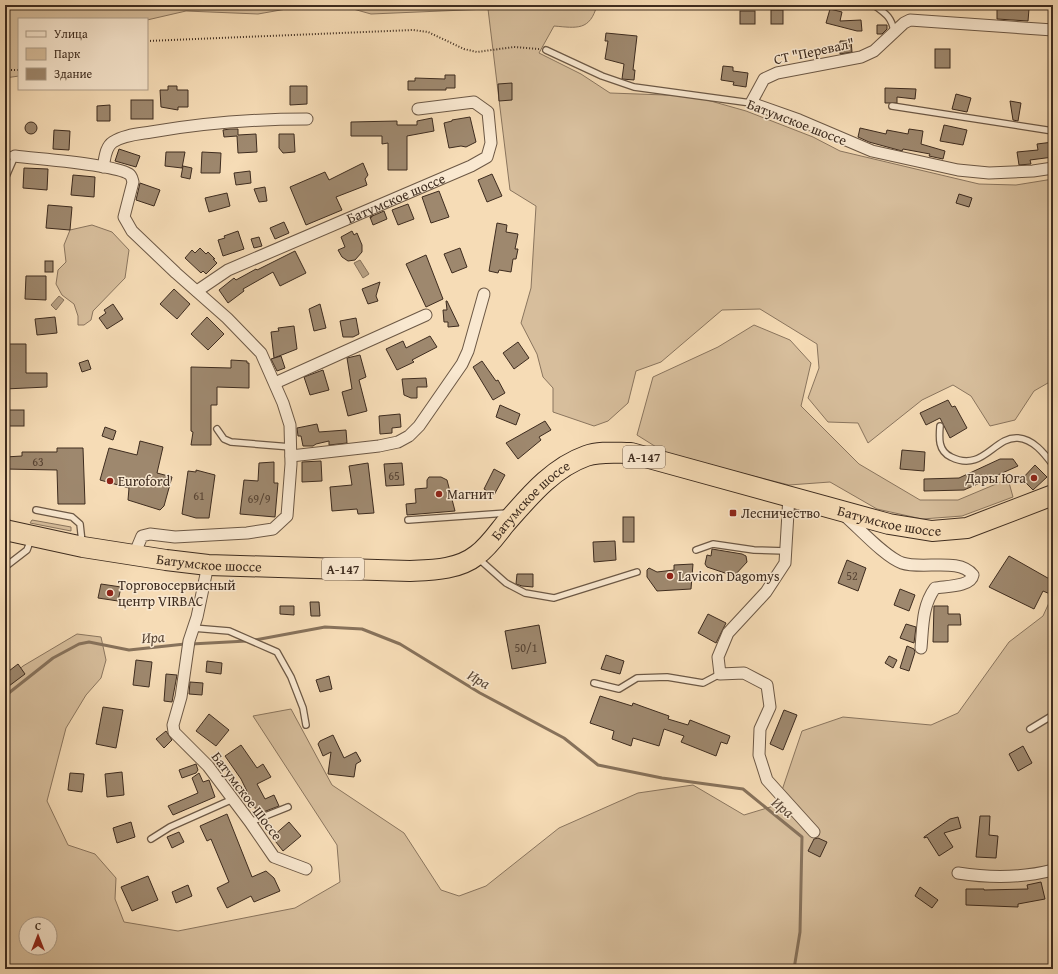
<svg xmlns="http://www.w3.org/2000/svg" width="1058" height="974" font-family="'Gentium Book Plus',serif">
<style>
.green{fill:#d7be9c;stroke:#8a755e;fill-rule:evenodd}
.water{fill:#b7a083;stroke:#87725b}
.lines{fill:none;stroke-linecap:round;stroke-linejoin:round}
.stream{stroke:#87725b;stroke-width:3}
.building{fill:#9e886e;stroke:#3e2c1f}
.lane-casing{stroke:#6c5845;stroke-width:8}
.street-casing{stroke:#6c5845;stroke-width:13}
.highway-casing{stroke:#3e2c1f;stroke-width:22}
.path{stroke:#3e2c1f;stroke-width:2;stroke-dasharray:1 2;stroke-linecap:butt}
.lane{stroke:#f9e8d0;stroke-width:5.5}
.street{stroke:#f9e8d0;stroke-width:11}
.highway{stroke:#f6dcb6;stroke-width:20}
.poi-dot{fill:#8f2418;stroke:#f9e8d0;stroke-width:1.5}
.labels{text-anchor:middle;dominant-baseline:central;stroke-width:3;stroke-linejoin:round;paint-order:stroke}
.number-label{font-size:12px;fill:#564333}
.shield{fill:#f9e8d0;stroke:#766454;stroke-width:1}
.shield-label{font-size:13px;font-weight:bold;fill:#3e2c1f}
.street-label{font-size:14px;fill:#3e2c1f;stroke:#f9e8d0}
.poi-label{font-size:14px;fill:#3e2c1f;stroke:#f9e8d0;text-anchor:start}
.water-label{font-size:15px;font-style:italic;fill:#5c4938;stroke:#f9e8d0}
</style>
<rect width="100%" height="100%" fill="#f6dcb6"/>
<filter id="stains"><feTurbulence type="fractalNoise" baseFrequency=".005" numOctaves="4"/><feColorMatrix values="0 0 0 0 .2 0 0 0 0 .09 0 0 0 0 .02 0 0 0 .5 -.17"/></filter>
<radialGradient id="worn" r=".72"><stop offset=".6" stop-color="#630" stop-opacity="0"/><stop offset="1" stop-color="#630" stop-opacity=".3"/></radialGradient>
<g class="green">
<polygon points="5,5 309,5 258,14 186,11 147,20 19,19 19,76 5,78"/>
<path d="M339,5H597C590,31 577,28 554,26L539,53L581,74L610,93L693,96L746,111L813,137L840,151L979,184L1016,185L1053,179V380L1034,391L1015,420L990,426L971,396L953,385L922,400L868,443L858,423L828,422L808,398L819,368L817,344L760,309L722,310L661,362L636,371L628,403L608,421L594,426L553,412V388L543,377L537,354L521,323L531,288L536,206L510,190L488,9L371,14Z"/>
<polygon points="92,225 112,232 129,250 125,278 93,311 91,320 84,325 78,325 78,316 74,304 62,295 56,284 58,270 66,262 64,245 70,230"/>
<polygon points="754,325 790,340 811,363 801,406 859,464 920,500 958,500 1008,479 1013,497 962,516 922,519 877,509 830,482 789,485 669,455 637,435 653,377 718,347"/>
<polygon points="32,520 71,527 71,531 30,523"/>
<path d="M1053,594V969H5V682L23,666L77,634L101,637L106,660L101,678L86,695L66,728L47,801L68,845L95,854L116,878L115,899L124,922L178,931L295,908L340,882L337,845L253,716L291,709L332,785L404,833L441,890L459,896L486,886L559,828L638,793L693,785L744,815L777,805L802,731L843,717L931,725L958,713L1009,642L1043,616ZM26,924H50V948H26Z"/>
</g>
<g class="water">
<polygon points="360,260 369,274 363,278 354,263"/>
<polygon points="59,296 64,300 56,310 51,305"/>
</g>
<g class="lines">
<g class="stream">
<polyline points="255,640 325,627 362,629 400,644 480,693 564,738 598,765 662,778 743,789 802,837 800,932 794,969"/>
<polyline points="191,644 247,641"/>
<polyline points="5,696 53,658 79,644 89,642 129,650 185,644"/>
</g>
</g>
<g class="building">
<polygon points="997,5 1019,5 1019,9 1029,9 1028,21 997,19"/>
<polygon points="830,9 842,12 840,21 861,20 862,31 857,31 826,23"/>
<rect x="771" y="10" width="12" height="14"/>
<rect x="740" y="11" width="15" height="13"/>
<polygon points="877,25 887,25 887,29 882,34 877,34"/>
<polygon points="606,33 637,36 633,70 635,70 634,80 622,79 624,64 605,59 608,41 605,41"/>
<polygon points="840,41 851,41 852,52 840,54"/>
<rect x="935" y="49" width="15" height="19"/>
<polygon points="723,66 733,67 733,71 748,73 746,87 733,85 734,82 721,80"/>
<polygon points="445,75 455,75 455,88 446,88 446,90 408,90 408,81 415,81 415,78 445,79"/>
<polygon points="512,83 512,100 499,101 498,84"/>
<polygon points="168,86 177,86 177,90 188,90 188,107 178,107 178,110 161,107 160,90 168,90"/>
<polygon points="290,86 307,86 307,104 290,105"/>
<polygon points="885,88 916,89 915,99 897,97 897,103 885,103"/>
<polygon points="956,94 971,98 967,112 952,109"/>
<rect x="131" y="100" width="22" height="19"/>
<polygon points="1010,101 1021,103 1018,121 1013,120"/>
<polygon points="110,105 110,121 97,121 97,106"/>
<polygon points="470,117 476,142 466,147 461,146 449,148 444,123 452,121 452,120"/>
<polygon points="432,118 434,131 407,136 407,170 388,170 388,143 382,144 382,136 351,136 351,122 397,121 397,125 417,125 417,121"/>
<circle cx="31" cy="128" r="6"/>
<polygon points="944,125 967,130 963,145 940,141"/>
<polygon points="860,128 886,134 887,130 908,134 909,129 923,131 921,144 945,151 943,159 929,156 930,154 903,149 902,151 869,142 858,137"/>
<polygon points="230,129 238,129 238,135 256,134 257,152 238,153 237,136 224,137 223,130"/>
<polygon points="54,130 70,131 69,150 53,149"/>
<polygon points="279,134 294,134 295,152 283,153 279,148"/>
<polygon points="1053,142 1053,157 1030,160 1031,164 1019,165 1017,152 1038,150 1037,144"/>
<polygon points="119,149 140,156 136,167 115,161"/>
<polygon points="166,152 185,152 182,168 165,166"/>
<polygon points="202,152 221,153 220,173 201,173"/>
<polygon points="363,163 368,175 365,179 367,185 336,197 342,210 306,225 290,187 325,172 329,180"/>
<polygon points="183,166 192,168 190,179 181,177"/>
<polygon points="24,168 48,169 47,190 23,188"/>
<polygon points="250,171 251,183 236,185 234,173"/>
<polygon points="492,174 502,196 487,202 478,180"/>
<polygon points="73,175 95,177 94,197 71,195"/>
<polygon points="140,183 160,190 154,206 136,200"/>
<polygon points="265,187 267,201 259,202 254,189"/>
<polygon points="439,191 449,217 431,223 422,197"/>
<polygon points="227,193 230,206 209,212 205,198"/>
<polygon points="959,194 972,198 969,207 956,203"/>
<polygon points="408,204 414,219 398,225 392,210"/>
<polygon points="48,205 72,207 70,230 46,228"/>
<polygon points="384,211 387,219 373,225 370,217"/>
<polygon points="284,222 289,233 275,239 270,228"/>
<polygon points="497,223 507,225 506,232 518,234 515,249 518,249 516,259 513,259 511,272 499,270 498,273 489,271"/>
<polygon points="238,231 244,249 223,256 218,240 225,238 224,236"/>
<polygon points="352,231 354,235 357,233 362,245 362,252 355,260 348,261 342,257 338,250 345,247 341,237"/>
<polygon points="259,237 262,246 254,248 251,239"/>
<polygon points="200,248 206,254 208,252 215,259 213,259 217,263 206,274 203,271 201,273 185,258 192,250 195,253"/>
<polygon points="460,248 467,267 452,273 444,254"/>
<polygon points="295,251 306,273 280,286 273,272 243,289 244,291 228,303 219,290 234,278 236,280 256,269 257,270"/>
<polygon points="426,255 443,299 426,307 406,264"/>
<rect x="45" y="261" width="8" height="11"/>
<polygon points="26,276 46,276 46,300 25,299"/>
<polygon points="380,282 376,296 378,301 368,304 362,289"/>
<polygon points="174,289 190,304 177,319 160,304"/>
<polygon points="446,301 447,301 459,326 448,327 448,322 444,322 443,310 447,310"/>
<polygon points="113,304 123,319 107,329 99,318 106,313 104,310"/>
<polygon points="320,304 326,328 314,331 309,309"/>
<polygon points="55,317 57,333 37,335 35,319"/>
<polygon points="207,317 224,334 208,350 191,334"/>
<polygon points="356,318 359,334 353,337 343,337 340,321"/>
<polygon points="294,326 297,349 274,358 271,332 279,331 278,328"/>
<polygon points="430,336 437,347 412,360 414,362 397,370 386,349 403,341 406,348"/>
<polygon points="518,342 529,358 514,369 503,353"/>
<polygon points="5,344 26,344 26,373 47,373 47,387 5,389"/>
<polygon points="360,355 366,377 359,380 367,411 348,416 342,392 352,389 347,358"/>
<polygon points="281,356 285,368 277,371 271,359"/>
<polygon points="88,360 91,369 82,372 79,363"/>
<polygon points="231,360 247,361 247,363 249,363 249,388 217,387 217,405 211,405 211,445 191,445 193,432 191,431 191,367 231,368"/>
<polygon points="482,361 496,381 498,380 505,393 493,400 473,367"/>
<polygon points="323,370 329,390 310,395 304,377"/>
<polygon points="426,378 427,387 417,387 417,398 411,398 404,395 402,379"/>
<polygon points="948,400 952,407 955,406 967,428 950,438 940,418 926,425 920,413"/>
<polygon points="500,405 520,414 516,425 496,417"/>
<rect x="5" y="410" width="19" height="16"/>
<polygon points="400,414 401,427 392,428 392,433 380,434 379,416"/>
<polygon points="545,421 551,430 539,437 541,440 518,459 506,443"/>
<polygon points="317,424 319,432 346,430 347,443 329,445 329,441 316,444 313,446 303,446 301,436 298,436 297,428"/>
<polygon points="105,427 116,431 113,440 102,436"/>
<polygon points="140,441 163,447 157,473 172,477 164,506 160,510 128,500 129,488 100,480 109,448 137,455"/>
<polygon points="57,448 83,448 85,504 58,504 57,470 5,469 5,457 22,456 22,452 57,452"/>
<polygon points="902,450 925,452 924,471 900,469"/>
<polygon points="1000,459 1013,459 1018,466 964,490 924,491 924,479 959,478"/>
<polygon points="321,461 322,481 302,482 302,462"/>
<polygon points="274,462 274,483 278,483 275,517 240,514 244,480 258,481 259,463"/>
<polygon points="368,463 374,513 358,514 357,509 332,511 330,487 352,485 349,466"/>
<polygon points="402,463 404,485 386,486 384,464"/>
<polygon points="1035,465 1047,477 1033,490 1022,479"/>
<polygon points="494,469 505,475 494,495 484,489"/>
<polygon points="196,470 215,475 209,518 196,518 182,514 188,471 196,472"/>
<polygon points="429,477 441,477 447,480 455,511 407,515 406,504 416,503 415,489 427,488 427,480"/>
<rect x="623" y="517" width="11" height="25"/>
<polygon points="615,541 616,560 594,562 593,542"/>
<polygon points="712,549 742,554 746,556 747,562 734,576 707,567 705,564 707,555 711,556"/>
<polygon points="1009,556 1053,581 1053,588 1050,594 1043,591 1034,609 989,587"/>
<polygon points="847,560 866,568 858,591 838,583"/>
<polygon points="693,564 691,589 657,591 647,577 647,570 649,568 657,572 674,570 674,565"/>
<polygon points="517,574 533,574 533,587 522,586 516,584"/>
<polygon points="101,584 121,587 118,601 98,598"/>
<polygon points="900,589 915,595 909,611 894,605"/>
<polygon points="310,602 319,602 320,616 311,616"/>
<polygon points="280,606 294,606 294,615 280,614"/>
<polygon points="934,606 948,606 948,614 960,614 961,625 948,625 948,642 933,642"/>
<polygon points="708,614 726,623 716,643 698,633"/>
<polygon points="906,624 916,627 914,643 900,638"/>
<polygon points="539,625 546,663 512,669 505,631"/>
<polygon points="907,646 914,649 915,652 909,671 900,668"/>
<polygon points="606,655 624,661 620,674 601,669"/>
<polygon points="889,656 897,660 893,668 885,663"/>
<polygon points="136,660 152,662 149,687 133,685"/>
<polygon points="207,661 222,663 221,674 206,672"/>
<polygon points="18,664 25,674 5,689 5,674"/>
<polygon points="166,674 177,675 172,702 164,701"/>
<polygon points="329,676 332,689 320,692 316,680"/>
<polygon points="190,682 203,683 202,695 189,694"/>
<polygon points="600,696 632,706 633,703 641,706 669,716 668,719 688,725 690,720 730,736 727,744 721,742 716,756 681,742 684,736 664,729 659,746 633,738 631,746 612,739 614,731 590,723"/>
<polygon points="103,707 123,710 116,748 96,744"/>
<polygon points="784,710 797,715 783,750 770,744"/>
<polygon points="209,714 229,730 216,746 196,731"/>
<polygon points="166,731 172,740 164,748 156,739"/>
<polygon points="333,735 344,758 356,752 361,761 356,764 354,777 328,774 331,752 323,756 318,744 320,741"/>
<polygon points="241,745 257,768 263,764 271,777 257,784 265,799 274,795 279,806 258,814 241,779 225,756"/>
<polygon points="1023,746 1032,763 1018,771 1009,754"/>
<polygon points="196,764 198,770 196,773 182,778 179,770"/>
<polygon points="122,772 124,795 107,797 105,774"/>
<polygon points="70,773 84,774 82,792 68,790"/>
<polygon points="199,773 203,782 209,780 215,797 173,815 168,806 198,793 192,778"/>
<polygon points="227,814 252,877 266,871 274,878 280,891 254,902 251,896 227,908 217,888 229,882 211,839 207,841 200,826"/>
<polygon points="980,816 990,816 989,835 998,836 996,858 976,857"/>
<polygon points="958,817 961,828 944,833 953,847 939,856 927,837 924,838 924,837 950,819"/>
<polygon points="131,822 135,837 117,843 113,828"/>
<polygon points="289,822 301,836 283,851 272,837"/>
<polygon points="179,832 184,842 172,848 167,837"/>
<polygon points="818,838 827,842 820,857 808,851 814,839"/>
<polygon points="148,876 158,900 132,911 121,887"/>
<polygon points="1041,882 1045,899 1018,904 1018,907 966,905 966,889 984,889 984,890 1028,889 1027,885"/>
<polygon points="188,885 192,896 176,903 172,892"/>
<polygon points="920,887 938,900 932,908 915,896"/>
</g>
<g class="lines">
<g class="lane-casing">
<g id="lane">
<path d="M874,5C885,13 892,17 894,32"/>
<polyline points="546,50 602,76 634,87 751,103"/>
<polyline points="892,106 1053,131"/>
<polyline points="5,154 15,156 5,179"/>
<path d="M940,426C939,438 938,451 951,457C983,473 994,436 1018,438C1033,439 1044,453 1053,465"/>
<polyline points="217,429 224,439 231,442 291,447"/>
<polyline points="36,510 72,517 80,524 82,542"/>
<polyline points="5,517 9,527"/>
<polyline points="408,520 507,513"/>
<polyline points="696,550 713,544 754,550 786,551"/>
<polyline points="479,559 506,583 525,593 554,598 637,572"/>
<polyline points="5,567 27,550 31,539"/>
<polyline points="193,628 229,631 277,652 291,677 303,708 306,725"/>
<polyline points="594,683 619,689 637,678 667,677 703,683 720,674"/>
<polyline points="1030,729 1053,715"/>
<polyline points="250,822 288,807"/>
<polyline points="151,839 170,827 233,799"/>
</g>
</g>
<g class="street-casing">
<g id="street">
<polyline points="1053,30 910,20 904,23 874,51 861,57 777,73 764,79 751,103 799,120 872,151 958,170 989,173 1033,171 1053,168"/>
<path d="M15,156C37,159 114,164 129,174C132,176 132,179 133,182L124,217L132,231L176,273L227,318L261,353L283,403L290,425L291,464L287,516L273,529L247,533L175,537L150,534L142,536L134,555"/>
<path d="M103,167C105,159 105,147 113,142C123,135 139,134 151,132C203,123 255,119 307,119"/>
<path id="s1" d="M197,291L228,270L471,166L487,157L491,143L488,112L474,102L418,109"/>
<polyline points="275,383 426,315"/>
<polyline points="291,456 379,446 398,442 409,436 419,426 462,364 468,351 484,294"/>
<polyline points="789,496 785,563 766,592 728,633 718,657 720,674 744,673 767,685 770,707 760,729 759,755 767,780 814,832"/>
<path d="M845,516C859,528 885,557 902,563C923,570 959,557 973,575C971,587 945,586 935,588C922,606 923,626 921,648"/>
<polyline points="208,565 197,617 189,641 181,697 173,725 174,732 208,766 250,822 274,857 306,869"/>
<path d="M958,873C990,878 1022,878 1053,870"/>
</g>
</g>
<g class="highway-casing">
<g id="highway">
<path id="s2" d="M5,530L83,547L166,560L208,565L410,571C432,570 458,570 477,555C488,547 497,534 505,524C528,498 552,468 586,456C600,451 616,453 631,453L889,524L932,531L967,528L1053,495"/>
</g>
</g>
<g class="path">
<polyline points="147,41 413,30 428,32 464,49 477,52 514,47 539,49"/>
<polyline points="5,70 19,70"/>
</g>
<use href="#lane" class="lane"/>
<use href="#street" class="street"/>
<use href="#highway" class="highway"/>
</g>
<g class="poi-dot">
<circle cx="1034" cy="478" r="4"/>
<circle cx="110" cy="481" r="4"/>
<circle cx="439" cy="494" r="4"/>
<rect x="729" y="509" width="8" height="8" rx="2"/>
<circle cx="670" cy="576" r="4"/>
<circle cx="110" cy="593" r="4"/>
</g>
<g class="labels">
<g class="number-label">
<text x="38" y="461">63</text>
<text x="394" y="475">65</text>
<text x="199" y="495">61</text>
<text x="259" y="498">69/9</text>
<text x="852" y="575">52</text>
<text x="526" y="647">50/1</text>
</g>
<g class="shield">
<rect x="623" y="446" width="42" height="22" rx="3"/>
<rect x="322" y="558" width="42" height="22" rx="3"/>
</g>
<g class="shield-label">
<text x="644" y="457">А-147</text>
<text x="343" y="569">А-147</text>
</g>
<g class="street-label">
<text transform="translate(814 51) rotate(-12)">СТ "Перевал"</text>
<text transform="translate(797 122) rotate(21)">Батумское шоссе</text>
<text stroke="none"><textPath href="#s1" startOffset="220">Батумское шоссе</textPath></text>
<text stroke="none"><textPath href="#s2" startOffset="555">Батумское шоссе</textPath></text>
<text stroke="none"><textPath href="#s2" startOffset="940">Батумское шоссе</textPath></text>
<text stroke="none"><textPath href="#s2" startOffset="207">Батумское шоссе</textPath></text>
<text transform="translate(247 796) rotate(53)">Батумское Шоссе</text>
</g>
<g class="poi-label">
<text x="1026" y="478" text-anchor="end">Дары Юга</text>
<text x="118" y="481">Euroford</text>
<text x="447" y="494">Магнит</text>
<text x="741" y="513">Лесничество</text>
<text x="678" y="576">Lavicon Dagomys</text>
<text x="118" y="585">Торговосервисный<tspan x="118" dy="16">центр VIRBAC</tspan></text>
</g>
<g class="water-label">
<text transform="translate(153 637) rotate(-4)">Ира</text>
<text transform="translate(479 679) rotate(30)">Ира</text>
<text transform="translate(783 807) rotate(39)">Ира</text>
</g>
</g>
<rect width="1058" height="974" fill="none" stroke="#f6dcb6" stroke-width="20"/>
<rect x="6" y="6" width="1046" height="962" fill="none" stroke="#3e2c1f" stroke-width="2"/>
<rect x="10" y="10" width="1038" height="954" fill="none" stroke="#3e2c1f"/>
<rect x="18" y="18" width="130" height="72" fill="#f9e8d0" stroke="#ae9d89"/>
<rect x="26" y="31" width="20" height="6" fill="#f9e8d0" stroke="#ae9d89"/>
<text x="54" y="38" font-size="12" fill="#3e2c1f">Улица</text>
<rect x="26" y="48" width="20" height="12" fill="#d7be9c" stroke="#ae9d89"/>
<text x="54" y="58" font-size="12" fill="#3e2c1f">Парк</text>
<rect x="26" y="68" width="20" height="12" fill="#9e886e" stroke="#ae9d89"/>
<text x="54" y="78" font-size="12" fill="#3e2c1f">Здание</text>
<g transform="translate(38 936)"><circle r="19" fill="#f9e8d0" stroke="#ae9d89"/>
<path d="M0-3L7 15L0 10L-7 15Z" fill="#8f2418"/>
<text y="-6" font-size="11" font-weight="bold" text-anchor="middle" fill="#3e2c1f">С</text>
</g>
<rect width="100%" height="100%" filter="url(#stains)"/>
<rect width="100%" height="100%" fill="url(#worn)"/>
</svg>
